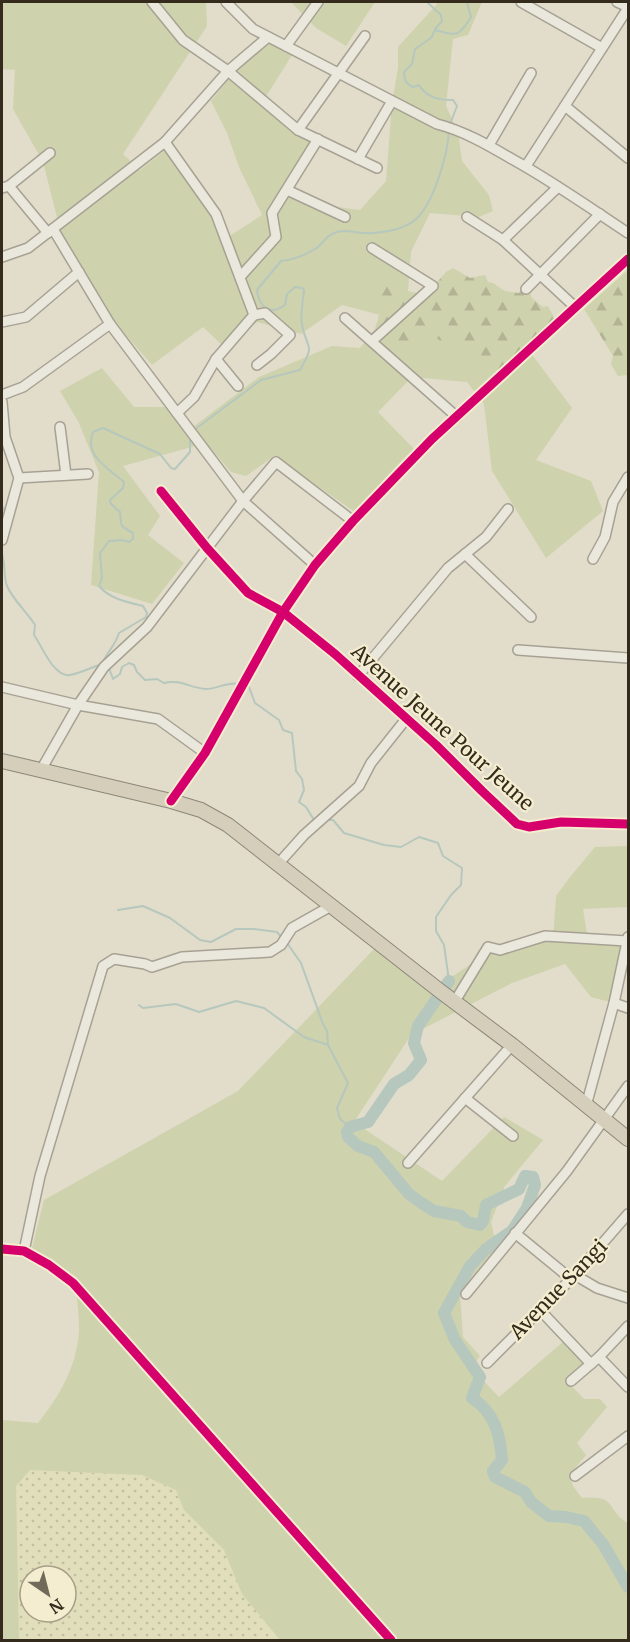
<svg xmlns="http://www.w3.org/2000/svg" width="630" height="1642" font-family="Merriweather,serif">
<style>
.farmland{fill:url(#farmland-dots);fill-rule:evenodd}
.green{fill:#ced2ad}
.forest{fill:url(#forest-firs)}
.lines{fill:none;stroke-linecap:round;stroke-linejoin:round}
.stream{stroke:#b6c7be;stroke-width:2}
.river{stroke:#b6c7be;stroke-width:12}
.minor-casing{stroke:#a7a194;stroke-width:12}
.highway-casing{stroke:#8c877a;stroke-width:16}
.minor{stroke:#eae7dc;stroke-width:9}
.highway{stroke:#d5cebb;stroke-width:14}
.cycleway-casing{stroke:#f4edcf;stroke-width:13}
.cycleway{stroke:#d6006c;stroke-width:9}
.labels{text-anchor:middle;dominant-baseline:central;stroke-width:4.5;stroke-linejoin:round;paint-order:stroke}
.street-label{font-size:20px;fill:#342b1d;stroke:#f4edcf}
</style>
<defs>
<pattern id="farmland-dots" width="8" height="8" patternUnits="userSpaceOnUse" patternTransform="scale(1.5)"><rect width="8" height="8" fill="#e1debb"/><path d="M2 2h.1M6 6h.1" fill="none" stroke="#c2bfa0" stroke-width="1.8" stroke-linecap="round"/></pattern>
<pattern id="forest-firs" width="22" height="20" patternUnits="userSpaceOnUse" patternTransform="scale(1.5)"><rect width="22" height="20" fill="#ced2ad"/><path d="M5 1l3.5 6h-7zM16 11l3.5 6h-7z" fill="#b2b494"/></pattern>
</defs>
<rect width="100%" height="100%" fill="#e2ddca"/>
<path class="farmland" d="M30,1470L142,1475L176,1490L185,1510L224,1550L242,1594L280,1640H19L16,1486ZM30,1576H66V1612H30Z"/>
<g class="green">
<polygon points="2,2 206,2 207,26 123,154 140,170 169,147 228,237 262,215 239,167 227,133 211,101 244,60 269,41 292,55 265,98 316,146 288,192 330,206 360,210 386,181 392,103 398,68 398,47 437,4 434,2 482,2 468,35 453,39 446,106 458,132 462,161 489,195 493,211 479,217 430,213 411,252 408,291 375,296 379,301 380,315 342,305 301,334 257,322 223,346 203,327 152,365 111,318 63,241 43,162 13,109 15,70 2,69"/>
<polygon points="291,2 375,2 346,46 316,28"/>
<polygon points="444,321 450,325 438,338 453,340 490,381 527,348 572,408 536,460 591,481 603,511 546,558 492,471 484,404 467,382 412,377 378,412 415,450 355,512 274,456 246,476 231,472 206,443 123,466 160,516 148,535 184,563 152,604 91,585 99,472 78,421 60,391 102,368 134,407 176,407 193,427 259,377 332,346 360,348 374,331 383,340 416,337 424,342"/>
<path d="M628,846V907L583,909L588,940L622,944L610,1002L591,997L565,964L512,983L411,1035L354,1122L442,1181L504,1117L543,1140L505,1186L491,1222L499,1258L482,1265L460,1295L463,1337L480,1356L471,1368L499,1397L564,1341L584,1364L567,1381L584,1399H600L607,1407L577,1443L586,1455L570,1474L573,1486L582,1498C619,1495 605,1510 628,1523V1640H280L242,1594L224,1550L184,1510L176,1490L142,1475L30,1470L16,1486L19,1640H2V1420L38,1423C60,1395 77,1367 79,1330C79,1313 76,1296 76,1279L31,1252L44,1200L238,1091L374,949L431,991L487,953L553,940L556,896L570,877L595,847Z"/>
</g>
<g class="forest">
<path d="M453,268L470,278L485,275L488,282L493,283L505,291L519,293L527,284L532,298L543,307L548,306L556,321L491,382L453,341L446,347L437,338L449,325L444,321L424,342L416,338L403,352L383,340L374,331C379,318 383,307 374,295L397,280L408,291L426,295L446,272Z"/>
<polygon points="628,270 628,382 626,375 618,376 611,364 613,356 584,309"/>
</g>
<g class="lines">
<g class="stream">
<polyline points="427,2 441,15 442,21 435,29"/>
<path d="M450,124L457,106L453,100C439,100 427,98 419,85L413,87C406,84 404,80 404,72L412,64L415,49L431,38L435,30C457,36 459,37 471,17L467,2"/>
<path d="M194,430L261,380L300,370C316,342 307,351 302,325C300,314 303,301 304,290L302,288L295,287L287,294L285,305C270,316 259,307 257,290L281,261C292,260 305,255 315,249C321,246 325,237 332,234C345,227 359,235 373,233C386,232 405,229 416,219C434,203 448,153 449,130"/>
<polyline points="2,506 5,511 2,516"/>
<path d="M2,554C6,566 3,575 7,586C13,600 27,612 35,625L34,635C42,646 54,678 70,675C81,673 92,667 102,664"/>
<path d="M102,664C107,652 115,646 119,633L146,617L147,613L143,606C127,602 110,599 99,586L102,578L100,553L109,541L122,540L129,542L133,539V533C118,525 122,527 120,512L111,504L110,500L123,488L124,482C107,467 84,456 93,432L103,428L160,454L171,468L175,469L190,452V434"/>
<path d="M109,668L113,679L120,674L122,667L129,663L134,665L137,672L145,680L157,679L164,683C181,679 190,688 206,689C217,689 229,681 239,684"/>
<polyline points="245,686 249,687 255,703 279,720 283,730 292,733 296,771 302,779 304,790 299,802 306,807 314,820"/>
<polyline points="326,820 333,820 344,833 384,845 401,847 419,837 438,843 443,856 462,868 461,885 451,895 436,917 436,931 444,945 449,981"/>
<polyline points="118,910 143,906 170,918 200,940 211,942 236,929 254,929 277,932 282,938"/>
<polyline points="287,943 301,963 323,1024 327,1031 328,1045 348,1083 337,1108 340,1119 350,1127"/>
<polyline points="139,1005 143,1008 176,1004 199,1012 236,1001 264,1008 304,1037 328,1045"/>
</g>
<path class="river" d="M449,981L418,1026L414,1043L421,1060L409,1075L394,1084L368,1122L350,1127L347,1132L348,1137L358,1146L374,1152L409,1194L420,1202L434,1211L461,1216L467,1222L480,1225L483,1221L486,1205L519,1189L525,1176L533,1177L535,1185L527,1208L512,1231L486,1249L470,1266L444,1313L455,1340L480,1377L472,1398C495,1413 500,1434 502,1460L493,1471L495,1477L525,1492L531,1502L549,1516L566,1517L584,1521L603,1544L628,1587"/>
<g class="minor-casing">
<g id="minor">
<polyline points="152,2 183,40 228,71 298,130 377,168"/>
<path d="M226,2L253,29L437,124C464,131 488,145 512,159C552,181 590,208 628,233"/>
<polyline points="521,2 602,48"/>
<polyline points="617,2 628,7"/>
<polyline points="286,46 318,2"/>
<polyline points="565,106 628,158"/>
<polyline points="298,130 365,36"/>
<polyline points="165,142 216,214 254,315 216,359 194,397 177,413"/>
<polyline points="489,145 531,73"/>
<polyline points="358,159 392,101"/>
<polyline points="526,166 628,8"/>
<polyline points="9,186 48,233"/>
<polyline points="2,188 9,186 50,153"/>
<polyline points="287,190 345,217"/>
<polyline points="467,217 503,240 575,307"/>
<polyline points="53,229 110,324 243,501 315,565"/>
<polyline points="503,240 558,187"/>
<polyline points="372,248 433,286 372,341"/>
<polyline points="2,257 28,248 165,142 228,71 268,37"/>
<polyline points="240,277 276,237 272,213 318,139"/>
<polyline points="526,289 600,214"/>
<polyline points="254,315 265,313 290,335 271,354 257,365"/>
<polyline points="345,318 457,417"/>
<polyline points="2,322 26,317 79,272"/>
<polyline points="216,359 238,386"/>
<polyline points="2,395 23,387 110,324"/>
<polyline points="2,402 5,437 19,478 2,540"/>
<polyline points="60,427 66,475"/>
<polyline points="19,478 88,474"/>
<polyline points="161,491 207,548 248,593 283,612 335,654 436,745 482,791 517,824 529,827 561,822 628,824"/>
<polyline points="465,554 531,617"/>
<polyline points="593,559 605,537 613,502 628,477"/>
<polyline points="518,650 628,658"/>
<polyline points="358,676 448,568 486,537 508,509"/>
<polyline points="2,687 78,705 158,719 205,753"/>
<polyline points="41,770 78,705 104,667 147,627 243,501 276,462 353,521"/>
<polyline points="171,801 205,753 283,612 315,565 353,521 432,439 628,259"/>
<polyline points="278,864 304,835 359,786 371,763 406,719"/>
<polyline points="455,1001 488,947 500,950 545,936 627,941"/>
<polyline points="614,1003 628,1008"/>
<polyline points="465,1098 513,1136"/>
<polyline points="586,1106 614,1003 628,937"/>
<polyline points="408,1163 512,1045"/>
<polyline points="515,1233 571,1279"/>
<polyline points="2,1249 24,1251 49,1265 73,1283 391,1640"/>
<polyline points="24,1251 40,1176 103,966 114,959 145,964 152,967 182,957 270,952 281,945 292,928 331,906"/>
<polyline points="575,1275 597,1288 628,1298"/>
<polyline points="466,1294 567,1171 628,1086"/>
<polyline points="540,1310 591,1364"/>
<polyline points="599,1357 628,1387"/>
<polyline points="487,1363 575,1275 628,1214"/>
<polyline points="571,1381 599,1357 628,1326"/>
<polyline points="575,1476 628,1436"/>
</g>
</g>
<g class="highway-casing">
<polyline id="highway" points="2,761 171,801 201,810 228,825 440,991 512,1045 628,1139"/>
</g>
<use href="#minor" class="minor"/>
<use href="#highway" class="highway"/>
<g class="cycleway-casing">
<g id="cycleway">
<polyline points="161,491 207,548 248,593 283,612 335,654 436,745 482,791 517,824 529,827 561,822 628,824"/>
<polyline points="171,801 205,753 283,612 315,565 353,521 432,439 628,259"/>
<polyline points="2,1249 24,1251 49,1265 73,1283 391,1640"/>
</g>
</g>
<use href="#cycleway" class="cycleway"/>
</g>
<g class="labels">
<g class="street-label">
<text transform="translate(443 727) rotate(42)">Avenue Jeune Pour Jeune</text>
<text transform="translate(558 1289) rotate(-46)">Avenue Sangi</text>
</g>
</g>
<rect width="630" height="1642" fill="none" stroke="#342b1d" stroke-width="6"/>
<g transform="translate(48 1594) rotate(145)"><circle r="28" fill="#f4edcf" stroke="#a79f88" stroke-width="1.5"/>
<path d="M0-4.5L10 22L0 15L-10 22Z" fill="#71695a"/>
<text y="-9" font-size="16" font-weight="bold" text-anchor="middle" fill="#342b1d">N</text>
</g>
</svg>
